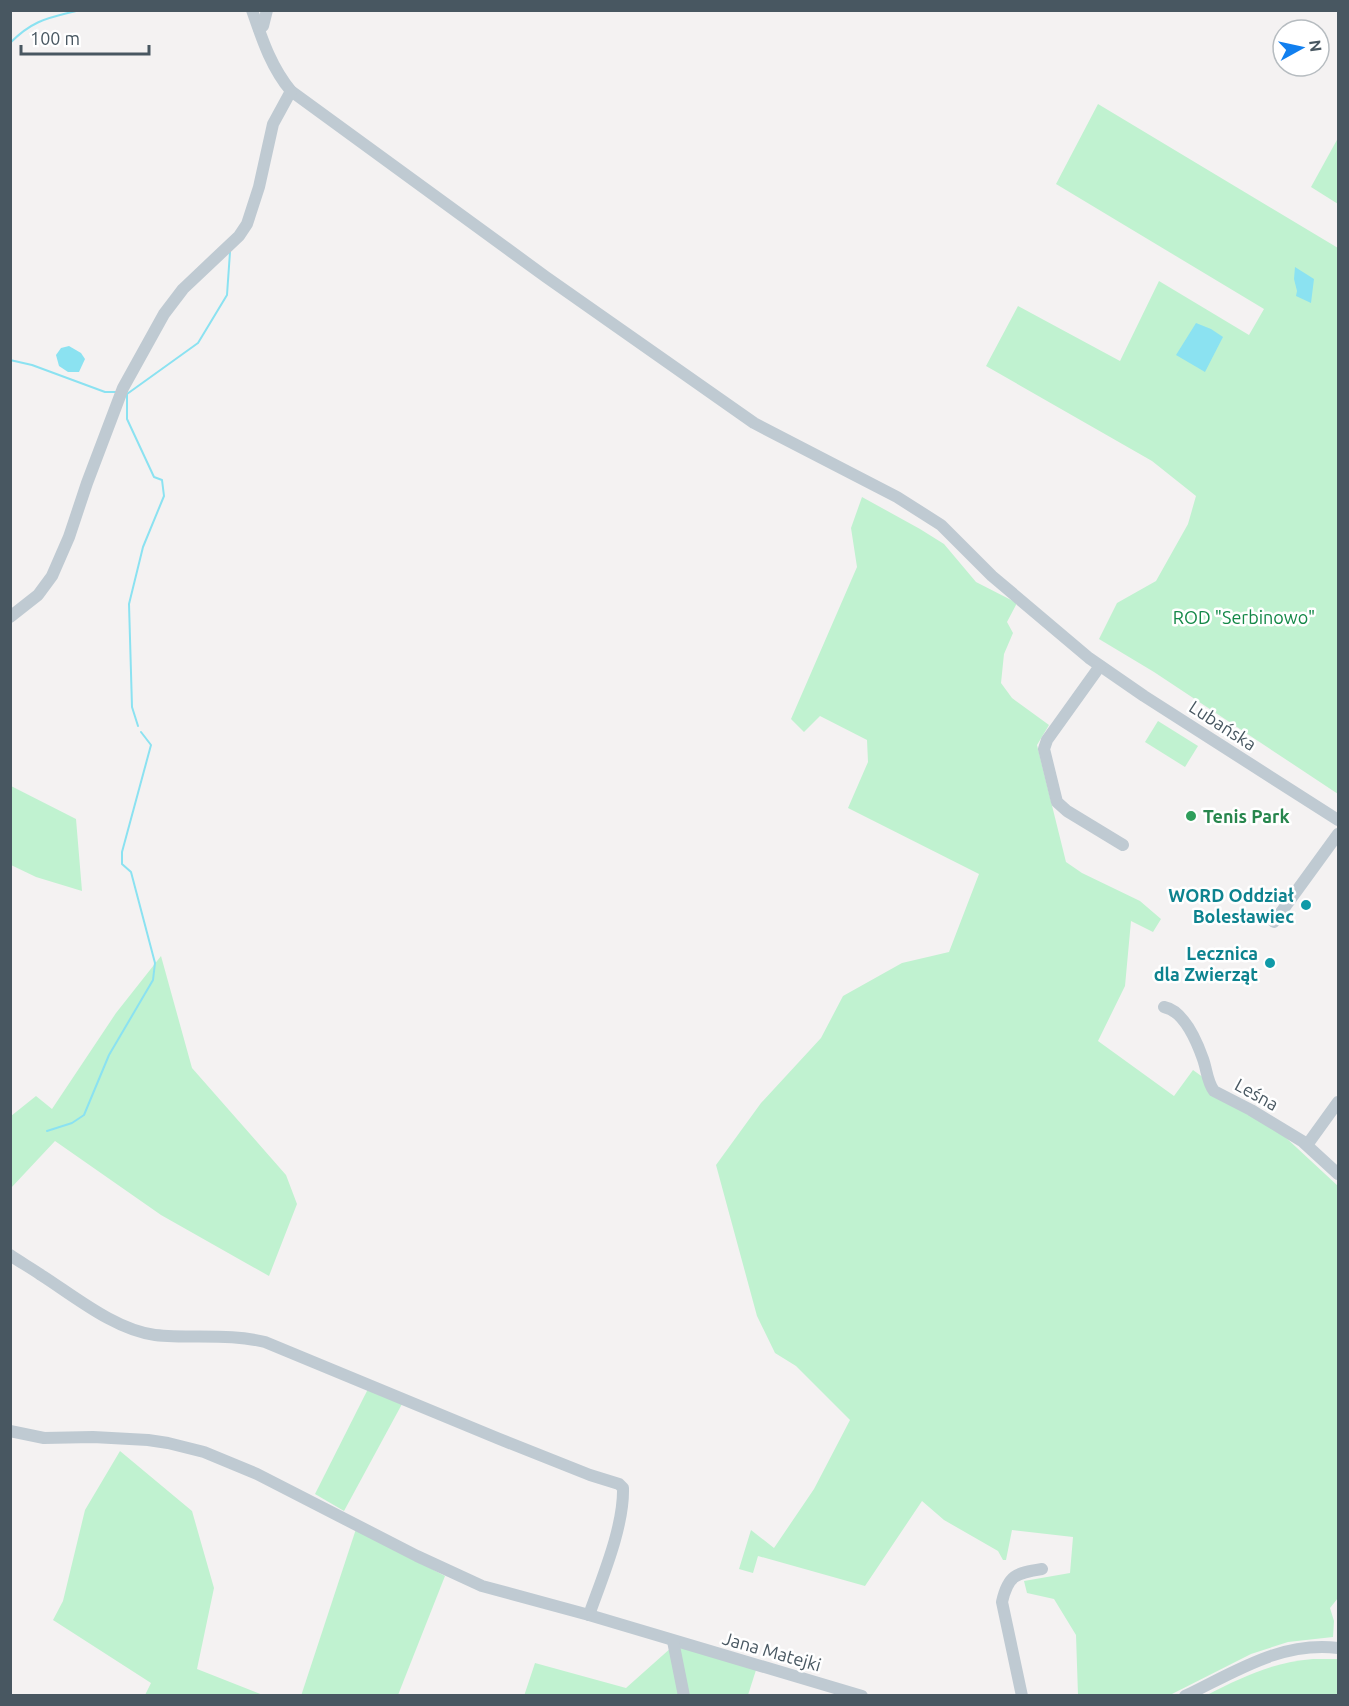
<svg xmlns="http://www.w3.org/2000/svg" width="1349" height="1706" font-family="Ubuntu,sans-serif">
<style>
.green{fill:#c0f2d0}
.water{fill:#8be2f1}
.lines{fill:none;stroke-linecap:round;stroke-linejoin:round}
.stream{stroke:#8be2f1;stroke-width:2}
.minor{stroke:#bfcad2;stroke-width:12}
.leisure-dot{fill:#2e9e5b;stroke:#fff;stroke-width:2}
.culture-dot{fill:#0f9aa8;stroke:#fff;stroke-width:2}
.labels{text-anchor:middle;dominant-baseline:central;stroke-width:5;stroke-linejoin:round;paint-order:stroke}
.park-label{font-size:18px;fill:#138847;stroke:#fff}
.street-label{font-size:18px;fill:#485761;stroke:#fff}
.leisure-label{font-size:18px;font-weight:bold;fill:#27864d;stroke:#fff;text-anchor:start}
.culture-label{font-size:18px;font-weight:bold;fill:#0d838f;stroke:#fff;text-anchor:end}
</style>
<rect width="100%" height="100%" fill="#f4f2f2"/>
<g class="green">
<polygon points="1098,104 1338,248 1338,794 1154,672 1099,639 1117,603 1156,581 1188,524 1196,496 1152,461 986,366 1018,306 1120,361 1159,281 1249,335 1264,309 1056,184"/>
<polygon points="1338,138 1338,204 1311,187"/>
<polygon points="862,497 920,529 944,544 976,582 1017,603 1007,622 1013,633 1004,654 1001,683 1012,698 1049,725 1037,745 1066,862 1082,873 1140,901 1161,919 1153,932 1131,921 1125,986 1098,1041 1174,1096 1193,1070 1283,1135 1338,1186 1338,1598 1330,1608 1334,1621 1333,1637 1288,1642 1251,1654 1170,1695 1078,1695 1076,1635 1054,1599 1027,1593 1024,1581 1070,1573 1073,1537 1012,1530 1006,1560 1003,1560 998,1551 944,1520 922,1501 865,1586 758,1556 753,1573 739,1569 751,1530 774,1548 814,1489 850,1420 796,1366 775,1353 757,1316 716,1165 761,1103 821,1038 843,996 902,963 949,952 979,874 848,808 868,762 867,740 820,716 804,732 791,719 857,567 851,528"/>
<polygon points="1158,721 1198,746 1185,767 1145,742"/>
<polygon points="11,786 76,819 82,891 36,877 11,865"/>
<polygon points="161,956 192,1068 286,1175 297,1204 269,1276 161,1215 55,1141 11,1188 11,1116 36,1096 52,1109 116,1013"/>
<polygon points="368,1389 402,1404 344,1511 315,1494"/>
<polygon points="120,1451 192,1511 214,1588 197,1669 263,1695 145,1695 151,1683 53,1620 63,1601 85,1510"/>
<polygon points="356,1529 445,1576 398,1695 301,1696"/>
<polygon points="678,1646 756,1670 748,1695 689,1695"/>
<polygon points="672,1647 683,1696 524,1696 535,1663 626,1688"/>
<path d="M1313,1659H1338V1695H1207C1242,1677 1273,1662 1313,1659Z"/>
</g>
<g class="water">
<polygon points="1295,267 1314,279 1311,303 1296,296 1297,291 1294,279"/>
<polygon points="1196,323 1211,329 1223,337 1205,372 1176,355"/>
<polygon points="69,346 81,353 85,359 79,372 68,372 59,366 56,355 61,348"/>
</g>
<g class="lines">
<g class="stream">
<path d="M10,43C34,19 49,18 80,10"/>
<polyline points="10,360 32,365 105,392 116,392"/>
<polyline points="138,726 132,707 129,604 143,547 164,496 162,480 154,477 127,419 127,394 198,343 227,295 230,252"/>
<polyline points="47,1131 72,1123 84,1115 109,1055 153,980 155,963 131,872 122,864 122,852 151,745 141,732"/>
</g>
<g class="minor">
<path d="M252,10C262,39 271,67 291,91L546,277L754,423L897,497L941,525L992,576L1089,658L1144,696L1338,820"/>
<polyline points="259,29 263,26 267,10"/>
<polyline points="10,617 38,595 52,576 69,537 87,483 123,388 164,314 183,289 239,236 247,224 259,187 273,124 291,91"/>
<polyline points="1100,666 1047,740 1044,749 1057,802 1067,811 1123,845"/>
<polyline points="1274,922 1338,834"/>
<path d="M1164,1007C1184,1011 1197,1042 1203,1059C1207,1070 1207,1082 1214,1091L1251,1110L1302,1141L1338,1174"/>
<polyline points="1307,1145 1338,1102"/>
<path d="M10,1255C20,1262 31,1268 41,1275C74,1296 115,1330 155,1335C191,1339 229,1333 265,1342L497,1438L590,1475L619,1484L623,1488C624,1527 602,1578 589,1615"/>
<polyline points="10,1431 44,1438 93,1437 148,1440 168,1443 204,1452 257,1474 417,1556 482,1586 589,1615 862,1696"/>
<polyline points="673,1641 684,1696"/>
<path d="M1022,1696L1002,1602C1008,1575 1016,1573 1042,1569"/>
<path d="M1185,1696C1235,1672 1281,1641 1338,1648"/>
</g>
</g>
<circle class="leisure-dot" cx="1191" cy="816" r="6"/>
<g class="culture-dot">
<circle cx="1306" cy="905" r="6"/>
<circle cx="1270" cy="963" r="6"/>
</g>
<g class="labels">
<g class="park-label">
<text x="1244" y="617">ROD "Serbinowo"</text>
</g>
<g class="street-label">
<text transform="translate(1223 725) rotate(33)">Lubańska</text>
<text transform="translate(1257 1094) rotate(29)">Leśna</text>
<text transform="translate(772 1651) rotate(16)">Jana Matejki</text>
</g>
<g class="leisure-label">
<text x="1203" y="816">Tenis Park</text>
</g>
<g class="culture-label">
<text x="1294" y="895">WORD Oddział<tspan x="1294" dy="21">Bolesławiec</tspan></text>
<text x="1258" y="953">Lecznica<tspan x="1258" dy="21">dla Zwierząt</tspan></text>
</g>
</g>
<rect width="1349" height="1706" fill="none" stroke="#485761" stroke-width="24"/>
<g transform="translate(1301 48) rotate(82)"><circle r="28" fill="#ffffff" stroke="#b6bcc0" stroke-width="1.5"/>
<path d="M0-4.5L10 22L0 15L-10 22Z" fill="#117fef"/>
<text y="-9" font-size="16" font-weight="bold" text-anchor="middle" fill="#485761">N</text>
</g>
<path d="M21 45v9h128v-9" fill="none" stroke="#485761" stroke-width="3"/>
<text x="30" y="45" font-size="18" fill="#485761" stroke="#ffffff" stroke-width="4.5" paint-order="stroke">100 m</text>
</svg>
